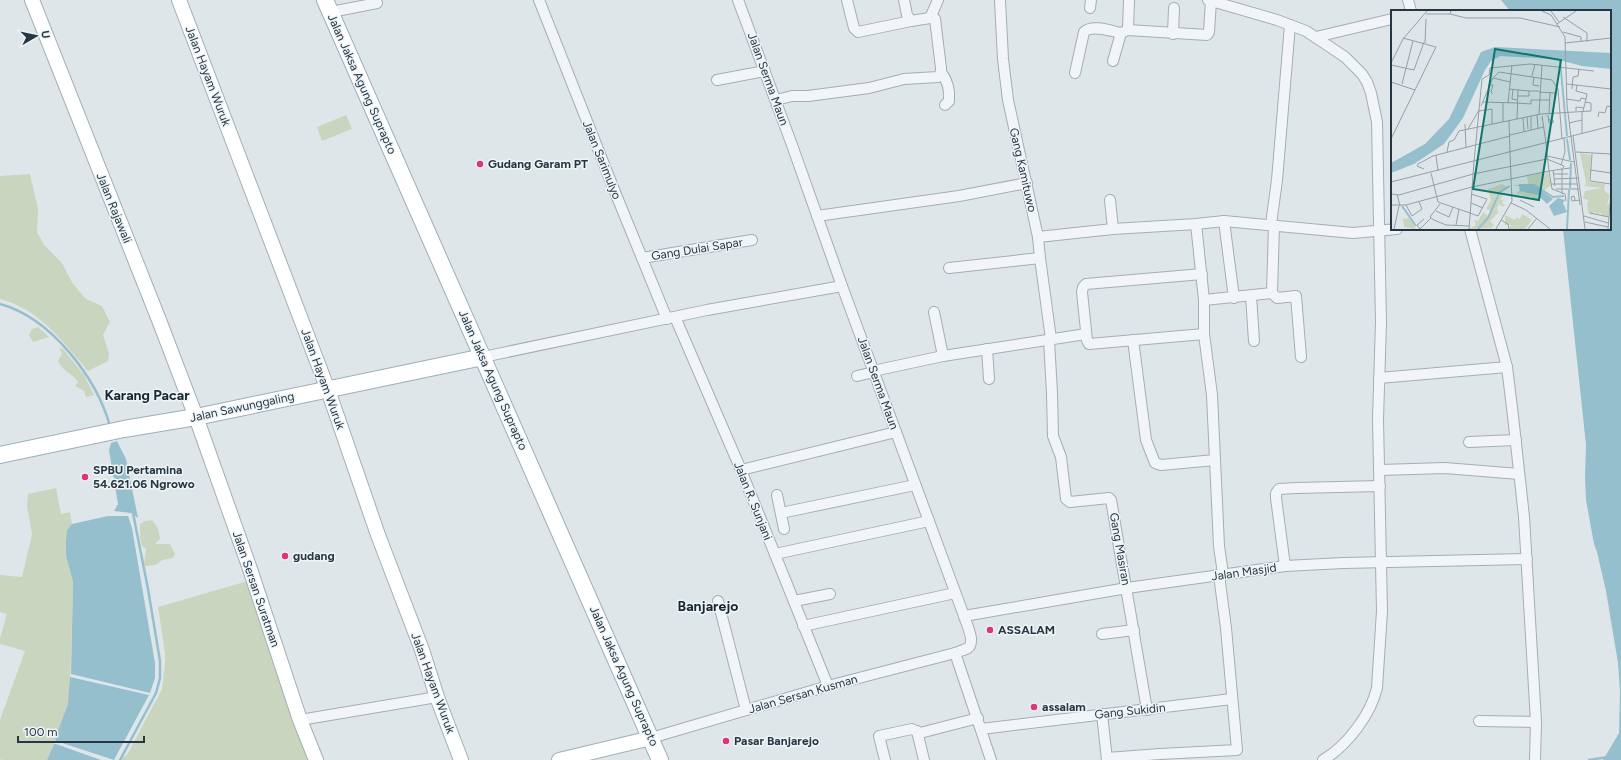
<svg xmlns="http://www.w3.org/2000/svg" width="1621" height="760" font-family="Figtree,sans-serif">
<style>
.green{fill:#cad5bf}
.water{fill:#96bfce}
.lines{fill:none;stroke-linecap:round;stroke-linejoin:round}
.stream{stroke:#96bfce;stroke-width:2.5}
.street-casing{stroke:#a4aeb5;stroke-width:12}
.secondary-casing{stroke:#a4aeb5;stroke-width:16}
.primary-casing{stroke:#9daeb7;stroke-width:18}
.street{stroke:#f2f5f8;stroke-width:10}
.secondary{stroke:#fff;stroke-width:14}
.primary{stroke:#fff;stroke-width:16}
.poi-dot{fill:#dd3678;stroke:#eff4f7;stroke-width:1.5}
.labels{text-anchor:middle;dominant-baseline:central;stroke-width:3;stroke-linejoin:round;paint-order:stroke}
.street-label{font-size:12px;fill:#263743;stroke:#eff4f7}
.poi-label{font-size:12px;font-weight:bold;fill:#263743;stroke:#eff4f7;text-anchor:start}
.quarter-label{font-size:14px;font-weight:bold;fill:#182833;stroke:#eff4f7}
.inset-river{fill:none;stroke:#96bfce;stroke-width:2}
.inset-road{fill:none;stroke:#95a0a7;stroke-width:1}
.view{fill:#0f766e;fill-opacity:0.15;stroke:#0f766e;stroke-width:2}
.inset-edge{fill:none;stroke:#263743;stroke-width:2}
</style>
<rect width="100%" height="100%" fill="#dfe6ea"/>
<g class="green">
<polygon points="346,115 352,129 322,141 317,127"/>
<path d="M30,174L38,209L37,232L44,245L62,263L73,284L86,299L102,306L110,322L103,335L109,353L108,361L88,371C62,341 41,310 0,299V176Z"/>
<polygon points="38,327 49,337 33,342 29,335 32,329"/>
<path d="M59,348L63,349L84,375L94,395L86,397L84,391L75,386L78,382C72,373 63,372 58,361L62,354Z"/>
<polygon points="56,488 61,514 70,512 72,524 67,530 66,540 66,556 73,582 70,689 68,704 61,726 47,760 2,760 0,759 0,720 25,651 0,644 0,638 7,614 0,612 0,575 22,577 32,534 27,506 28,494"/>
<path d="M152,520C157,526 159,530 160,539L155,544H170L175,554L173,558L162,560L156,565L146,566L144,564L146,549L142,546L140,537V524L145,521Z"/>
<polygon points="248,581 310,760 118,760 127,755 162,689 165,664 165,653 158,607"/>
</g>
<g class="water">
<polygon points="1501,0 1621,0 1621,760 1603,760 1619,733 1620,692 1618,663 1606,591 1597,552 1594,544 1586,500 1585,477 1586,445 1563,229 1610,229 1610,11 1510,11"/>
<polygon points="117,441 126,459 138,518 131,513 114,511 118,504 109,450 111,443"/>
<polygon points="108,516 128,516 132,528 155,663 155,678 150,693 71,674 73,582 66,556 66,540 67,530 72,524"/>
<polygon points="70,677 149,695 114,760 56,741 55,739 68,704"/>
<polygon points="54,744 56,744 101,760 47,760"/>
</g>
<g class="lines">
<g class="stream">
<path d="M0,304C51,318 96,377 110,426"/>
<polyline points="120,760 156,693 160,678 160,661 148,589 133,513"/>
<polyline points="1589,760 1608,757"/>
</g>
<g class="street-casing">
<g id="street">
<polyline points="539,0 617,197 667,319"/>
<polyline points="847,0 854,28 858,32 911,21"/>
<polyline points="1000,0 1003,59 1008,100 1038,237 1040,258 1051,339"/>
<path d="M1208,0L1277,20L1306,31L1345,57L1362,74L1367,82L1371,93L1377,122L1381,322L1378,419L1382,611L1377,688C1371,714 1347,746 1323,760"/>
<polyline points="1408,0 1411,11"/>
<polyline points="1090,8 1091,0"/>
<polyline points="331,12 377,3"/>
<polyline points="930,18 938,0"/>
<polyline points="1128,30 1129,0"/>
<polyline points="1173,34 1174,8"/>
<polyline points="1316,37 1392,19"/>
<polyline points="1113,61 1121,33 1128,30 1207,35 1209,32 1211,1"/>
<path d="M941,72C948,81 950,90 949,101L945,105"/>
<path d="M1075,73L1084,32C1092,24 1111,31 1121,33"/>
<polyline points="717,80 765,71"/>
<polyline points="776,100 792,96 808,96 869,88 904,79 938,77 941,72 941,68 935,19 930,18 911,21 907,15 904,0"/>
<polyline points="1110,200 1113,229"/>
<polyline points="817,216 959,196 1027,183"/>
<polyline points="1224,221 1234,298"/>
<polyline points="1196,224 1204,300 1204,334 1212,395 1215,460"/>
<polyline points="1271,224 1277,180 1290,25"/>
<polyline points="1274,225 1272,293 1277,298 1296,296 1301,357"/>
<polyline points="1470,229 1507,367 1513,416 1524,517 1536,722 1535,760"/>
<polyline points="1038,237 1113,229 1196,224 1224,221 1353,233 1397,229"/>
<polyline points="642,258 752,240"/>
<polyline points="949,268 1040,258"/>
<polyline points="1202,274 1086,284 1083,287 1082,292 1087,340 1089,344 1204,334"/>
<polyline points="1251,296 1254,341"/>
<polyline points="1204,300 1272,293"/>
<polyline points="934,312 943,356"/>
<polyline points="675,317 741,470 828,686"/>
<polyline points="1049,340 1052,393 1053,436 1061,457 1066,499 1070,502 1109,498 1111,500 1147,710"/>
<polyline points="1133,340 1146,440 1155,463 1161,465 1215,460 1219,546 1223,574"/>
<polyline points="987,349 989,379"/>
<polyline points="483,357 707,310 842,286"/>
<polyline points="873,371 943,356 1086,334"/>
<polyline points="857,376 874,372"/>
<polyline points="1379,378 1507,367"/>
<polyline points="1469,442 1516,440"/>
<polyline points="741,470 896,432"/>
<polyline points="1380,470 1445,468 1519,474"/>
<polyline points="777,495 784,529"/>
<polyline points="781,513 915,485"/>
<polyline points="775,554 929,521"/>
<polyline points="1285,566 1276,498 1276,493 1279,489 1296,488 1380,486"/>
<polyline points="718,601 746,710"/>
<polyline points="794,601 830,594"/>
<polyline points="964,616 1127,588 1285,566 1343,563 1527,559"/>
<polyline points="803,626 955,593"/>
<polyline points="1102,634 1134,630"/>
<polyline points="955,653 991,760"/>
<polyline points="1102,714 1107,760"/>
<polyline points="300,720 437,697"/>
<polyline points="1479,721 1536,722"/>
<polyline points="981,729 1232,699"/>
<polyline points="917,731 924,760"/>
<path d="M651,738L828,686L955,653C959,651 965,650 968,648C976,642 966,623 964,616L842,286L792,145L738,0"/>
<polyline points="1107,758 1160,754 1237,750 1226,628 1219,575"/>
<polyline points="885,760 879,736 912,729 920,733 978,718"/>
</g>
</g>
<g class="secondary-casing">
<g id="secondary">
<polyline points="32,0 159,320 196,417 250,569 300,720 316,760"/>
<polyline points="179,0 328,390 378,535 422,650 437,697 461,760"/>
<polyline points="559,760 651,738"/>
</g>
</g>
<g class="primary-casing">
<g id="primary">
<polyline points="325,0 660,760"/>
<polyline points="0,455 124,429 196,417 483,357"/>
</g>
</g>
<use href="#street" class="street"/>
<use href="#secondary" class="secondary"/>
<use href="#primary" class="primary"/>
</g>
<g class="poi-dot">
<circle cx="480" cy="164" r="4"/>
<circle cx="85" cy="477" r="4"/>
<circle cx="285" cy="556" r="4"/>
<circle cx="990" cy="630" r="4"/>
<circle cx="1034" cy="707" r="4"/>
<circle cx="726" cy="741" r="4"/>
</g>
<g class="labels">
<g class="street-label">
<text transform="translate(208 76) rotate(69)">Jalan Hayam Wuruk</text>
<text transform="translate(768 79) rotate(70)">Jalan Serma Maun</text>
<text transform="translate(362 84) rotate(66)">Jalan Jaksa Agung Suprapto</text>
<text transform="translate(602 160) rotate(68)">Jalan Sarimulyo</text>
<text transform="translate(1023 170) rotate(77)">Gang Kamituwo</text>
<text transform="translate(114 208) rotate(68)">Jalan Rajawali</text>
<text transform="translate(697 249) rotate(-9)">Gang Dulai Sapar</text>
<text transform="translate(323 379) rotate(70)">Jalan Hayam Wuruk</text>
<text transform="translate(493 380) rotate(66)">Jalan Jaksa Agung Suprapto</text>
<text transform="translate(878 383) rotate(70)">Jalan Serma Maun</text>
<text transform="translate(242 407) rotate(-12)">Jalan Sawunggaling</text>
<text transform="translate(753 501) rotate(68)">Jalan R. Sunjani</text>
<text transform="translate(1120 549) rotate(80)">Gang Masiran</text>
<text transform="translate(1244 572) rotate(-8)">Jalan Masjid</text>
<text transform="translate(256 589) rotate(71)">Jalan Sersan Suratman</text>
<text transform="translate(624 676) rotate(66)">Jalan Jaksa Agung Suprapto</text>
<text transform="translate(433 683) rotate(70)">Jalan Hayam Wuruk</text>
<text transform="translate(803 694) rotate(-16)">Jalan Sersan Kusman</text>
<text transform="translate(1130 711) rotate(-6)">Gang Sukidin</text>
</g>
<g class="poi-label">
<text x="488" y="164">Gudang Garam PT</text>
<text x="93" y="470">SPBU Pertamina<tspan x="93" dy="14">54.621.06 Ngrowo</tspan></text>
<text x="293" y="556">gudang</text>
<text x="998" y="630">ASSALAM</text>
<text x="1042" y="707">assalam</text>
<text x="734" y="741">Pasar Banjarejo</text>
</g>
<g class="quarter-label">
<text x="147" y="395">Karang Pacar</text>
<text x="708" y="606">Banjarejo</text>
</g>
</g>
<g transform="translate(1391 10)">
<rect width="220" height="220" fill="#dfe6ea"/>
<path d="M189,143L200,145L198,172L214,174L213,180L218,185L220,182L216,195L219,193L217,207L210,205L211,203L205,204L203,201L202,204L197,203L196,193L198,191L192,188L194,181L210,178L193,176L195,173ZM157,162L160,175L153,181L144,175L137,174L136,166ZM111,174L117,177L109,181L100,201L95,199L100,190L97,179ZM128,180L144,183L150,187L147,191L139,186L134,189L132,185L125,184ZM110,184L112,185L109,191L113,189L111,193L114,195L112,197L108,194L106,198L107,203L99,211L103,215L100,218L78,219L85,215L83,210L87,211L92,202L97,206L96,210ZM131,204L141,210L134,219H118L120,215H114V205L124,210L125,207L129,209ZM18,208L23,214L24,219L13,217L12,209Z" fill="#cad5bf"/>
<path d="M104,37L220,43V59L191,56L164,49L109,46L100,51L94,60L72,108L53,134L23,154L0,163V153L34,134L58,109L90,42ZM122,175H143L162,189L156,194L147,185L129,181L128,176ZM167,188L174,190L172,193L176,202L163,206L158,196Z" fill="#96bfce"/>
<path class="inset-river" d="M169,50L176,126M176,129L179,150M128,175H143L162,187L173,186M179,178L180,153M11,196L25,216M87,219L97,208L109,182L119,176M176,219L178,180"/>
<path class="inset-road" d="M151,1L160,5L174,27L176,95L180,127M160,1L168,12M35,4H59L60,1M59,4L75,8H129L169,17M172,7L196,23V32M166,14L185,1M172,22L190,27V32M34,33L35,9M174,33L220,28M0,53L12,29L36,1M0,55L23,60L33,32M141,66L144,54M143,67L142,75L148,76M102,68L119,72M0,72L24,80M11,74L22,31M176,74L220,79M99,75H102L100,82L102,84M186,75L185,81L196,84L195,89M118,79L138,81M122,79L121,89L126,90M181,79L182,67L187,66L188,59M148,82L164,83L163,94M127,86H138V81H148M175,89L189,91L190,88L195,89L192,101M92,92L126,93M117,93L121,55M126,93L140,94V90H159M90,96L102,68L108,62L161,70L167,79L171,129M88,101L101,99V114M185,101V97L193,98M148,104L151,55M158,104L159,82M146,105L147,118M157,105L158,113H162V110H158M140,106V120M151,106L155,133M136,107L137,119M207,107L208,102L214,103L216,96L220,97M132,108L133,122M126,109L127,80M118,110L119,142M112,112V93M178,113L191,110M74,114L75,137M77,119L88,100M191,124V102M119,125L153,117M182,126L194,219M180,127L189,195M0,129L45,37L12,28M56,142L58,132L63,130L68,121L150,104L200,101V93L194,92M185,142L220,144M201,144L199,171L220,174M45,145L47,161M156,146L183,152M83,152L91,69L98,65L99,58L139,54L203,61M170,155L174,142L173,128M33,159L26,156L27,154L42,146L119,126M162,160L164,176M199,160L220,163M40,163L47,192L79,203M163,164H177M163,169L187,168M0,172L220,116M160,174H186M165,179H188M0,184L8,185L82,164L156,149L173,156L172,158M6,184L9,196M171,184V158M129,190L143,197M184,190L183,186L180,187L181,191L189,190M175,191L174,184L161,179L158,161L179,158M80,193L92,198M120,193L135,200L159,219M49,194L39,207L43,210L55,215L78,216M0,195H15L81,177L158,161L155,133M15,195L21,206L31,199L28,192M45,201L58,207L62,197M79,203L87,206L96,189L80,184M199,203L218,207M193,206L217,213M33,209L26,215L29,219L40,208M110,210L117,214L118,219M194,212L217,217M65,215L68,199M3,219L8,196M78,219L83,152M105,219L121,191L119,142M137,219L146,208M217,219L220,182"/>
<path class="view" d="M104,39L170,50L148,190L82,179Z"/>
<rect width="220" height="220" class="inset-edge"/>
</g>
<g transform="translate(36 36) rotate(81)" stroke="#eff4f7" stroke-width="3" paint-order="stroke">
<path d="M0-3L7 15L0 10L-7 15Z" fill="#263743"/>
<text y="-6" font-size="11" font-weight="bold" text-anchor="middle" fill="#263743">U</text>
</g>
<path d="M18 736v6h126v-6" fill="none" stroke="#263743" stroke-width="2"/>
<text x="24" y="736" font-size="12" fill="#263743" stroke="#eff4f7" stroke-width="3" paint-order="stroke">100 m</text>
</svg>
